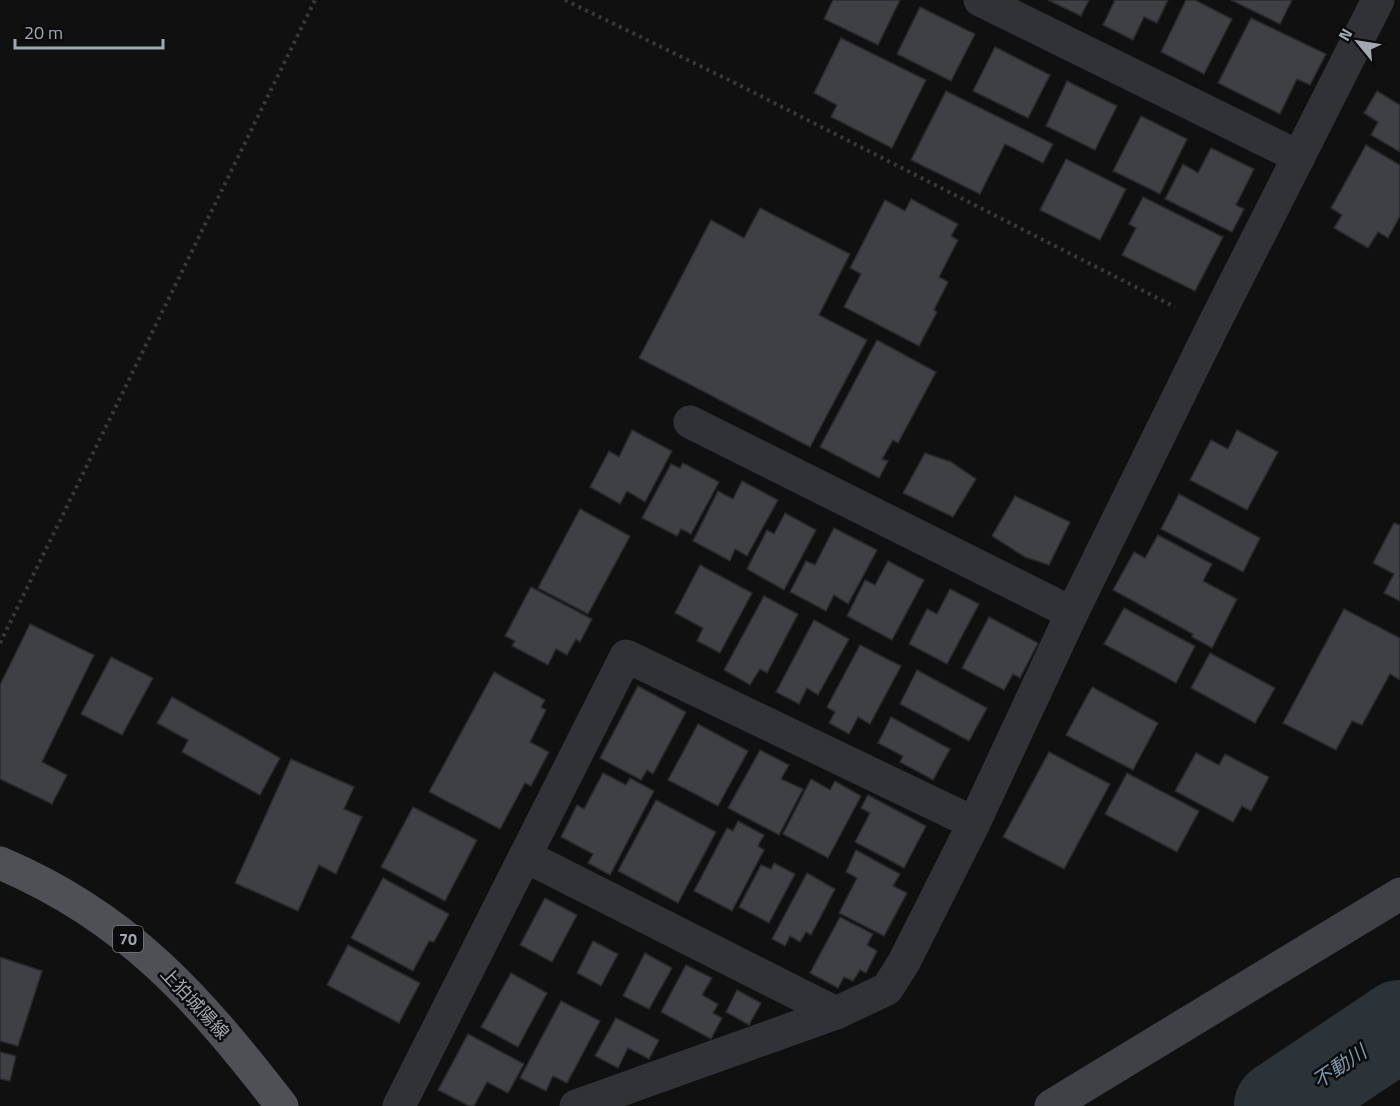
<svg xmlns="http://www.w3.org/2000/svg" width="1400" height="1106" font-family="'Titillium Web','Noto Sans JP',sans-serif">
<style>
.lines{fill:none;stroke-linecap:round;stroke-linejoin:round}
.river{stroke:#2b3339;stroke-width:90}
.building{fill:#3f4044;stroke:#2a2a2d;stroke-width:1.5}
.path{stroke:#38393d;stroke-width:4;stroke-dasharray:3 4.5;stroke-linecap:butt}
.street{stroke:#313236;stroke-width:33}
.secondary{stroke:#404146;stroke-width:33}
.primary{stroke:#4e5055;stroke-width:33}
.labels{text-anchor:middle;dominant-baseline:central;stroke-width:5;stroke-linejoin:round;paint-order:stroke}
.shield{fill:#0b0b0c;stroke:#757980;stroke-width:1.5}
.shield-label{font-size:16px;font-weight:bold;fill:#a2a8b1}
.street-label{font-size:18px;fill:#a2a8b1;stroke:#0b0b0c}
.water-label{font-size:20px;font-style:italic;fill:#7b97ab;stroke:#0b0b0c}
</style>
<rect width="100%" height="100%" fill="#101011"/>
<g class="lines">
<polyline class="river" points="1279,1106 1400,1025"/>
</g>
<g class="building">
<polygon points="833,0 900,0 878,45 824,19"/>
<polygon points="1048,0 1089,0 1081,16"/>
<polygon points="1115,0 1168,0 1157,23 1144,17 1133,40 1103,25"/>
<polygon points="1186,0 1195,0 1232,19 1204,74 1161,52"/>
<polygon points="1231,0 1292,0 1280,24"/>
<polygon points="920,7 975,34 951,81 897,54"/>
<polygon points="1251,18 1326,54 1310,85 1297,79 1280,114 1218,83"/>
<polygon points="841,38 926,80 892,148 831,117 837,105 814,93"/>
<polygon points="995,47 1050,75 1028,118 973,91"/>
<polygon points="1067,81 1117,106 1095,150 1046,126"/>
<polygon points="946,91 1053,144 1043,163 1005,144 980,194 911,160"/>
<polygon points="1377,91 1400,105 1400,152 1371,135 1378,122 1364,113"/>
<polygon points="1141,116 1187,139 1160,194 1113,171"/>
<polygon points="1366,145 1400,165 1400,216 1388,238 1378,232 1368,248 1334,228 1342,215 1331,208"/>
<polygon points="1211,148 1254,169 1236,205 1244,209 1232,232 1165,199 1183,164 1198,173"/>
<polygon points="1066,159 1126,189 1100,240 1040,210"/>
<polygon points="1143,197 1223,237 1195,291 1122,255 1136,228 1129,224"/>
<polygon points="911,199 958,224 951,236 958,240 939,277 948,282 934,310 937,312 919,346 844,307 861,274 850,268 885,200 905,211"/>
<polygon points="760,208 850,254 819,315 867,340 810,447 639,358 711,220 744,238"/>
<polygon points="877,340 936,372 898,443 893,440 882,459 888,461 879,478 820,447"/>
<polygon points="632,430 672,451 645,502 627,491 620,504 590,487 609,451 619,457"/>
<polygon points="1237,430 1278,452 1247,510 1190,480 1211,440 1228,449"/>
<polygon points="925,453 951,462 976,479 953,517 903,493"/>
<polygon points="683,463 719,482 691,534 681,529 677,536 642,518 671,464 680,468"/>
<polygon points="742,481 778,500 747,556 735,549 730,561 693,541 718,491 733,499"/>
<polygon points="1179,494 1260,538 1243,572 1161,529"/>
<polygon points="1015,496 1070,522 1049,565 1025,557 992,536"/>
<polygon points="580,509 630,536 588,614 538,588"/>
<polygon points="785,513 816,530 784,590 747,569 767,530 774,534"/>
<polygon points="1394,523 1400,525 1400,601 1384,593 1394,574 1373,563"/>
<polygon points="834,528 877,550 848,604 834,595 826,611 790,592 806,561 815,565"/>
<polygon points="1158,535 1212,564 1203,581 1237,599 1212,648 1192,637 1193,634 1113,590 1134,552 1145,558"/>
<polygon points="888,561 924,580 892,640 847,616 865,580 875,585"/>
<polygon points="700,565 752,593 720,653 697,641 703,628 675,613"/>
<polygon points="531,587 592,619 580,642 576,639 567,655 556,649 548,665 512,646 515,641 505,636"/>
<polygon points="950,589 979,604 947,664 909,644 927,609 937,614"/>
<polygon points="764,596 798,614 767,673 760,669 750,685 724,670"/>
<polygon points="1124,608 1195,646 1176,683 1104,644"/>
<polygon points="1344,609 1400,638 1400,680 1390,674 1362,725 1352,721 1336,750 1283,723"/>
<polygon points="989,617 1038,643 1020,678 1013,674 1004,690 962,668"/>
<polygon points="814,620 849,639 818,695 807,688 799,704 776,692"/>
<polygon points="30,624 94,655 42,762 67,775 52,804 0,779 0,685"/>
<polygon points="860,645 901,666 870,724 858,717 849,734 829,723 835,712 827,707"/>
<polygon points="1210,653 1275,688 1255,723 1191,688"/>
<polygon points="111,657 153,678 122,735 81,714"/>
<polygon points="917,670 987,708 969,741 900,704"/>
<polygon points="494,672 545,700 541,707 546,710 530,742 549,752 531,786 525,783 500,829 429,792"/>
<polygon points="638,686 686,712 653,774 647,770 641,780 600,758"/>
<polygon points="1092,687 1158,723 1133,770 1066,735"/>
<polygon points="172,697 280,758 260,795 182,752 188,740 157,723"/>
<polygon points="891,717 950,749 933,780 900,762 903,756 878,743"/>
<polygon points="698,724 748,751 718,806 668,780"/>
<polygon points="760,750 789,765 781,779 803,789 779,835 728,808"/>
<polygon points="1049,752 1110,784 1064,869 1003,837"/>
<polygon points="1196,753 1219,765 1225,754 1269,777 1251,811 1242,806 1233,822 1175,791"/>
<polygon points="291,759 354,787 344,809 362,817 336,874 319,865 298,911 235,883"/>
<polygon points="603,773 626,785 630,778 654,791 610,875 588,863 593,854 561,837 577,805 584,809"/>
<polygon points="1127,773 1199,811 1177,852 1105,814"/>
<polygon points="811,779 830,790 835,781 861,796 828,858 783,834"/>
<polygon points="868,795 926,826 904,868 855,842 870,813 861,808"/>
<polygon points="656,800 716,832 678,903 618,871"/>
<polygon points="413,807 477,840 445,901 381,867"/>
<polygon points="738,821 764,835 758,846 764,850 732,911 694,891 727,828 733,831"/>
<polygon points="856,850 900,874 893,886 907,893 884,936 839,913 857,878 846,872"/>
<polygon points="774,863 795,874 769,923 739,907 761,865 771,869"/>
<polygon points="807,873 835,889 811,935 806,932 800,942 790,936 785,946 772,939"/>
<polygon points="383,878 449,914 434,942 429,941 413,971 351,938"/>
<polygon points="545,898 577,915 552,962 520,945"/>
<polygon points="840,917 873,934 867,945 877,951 866,973 860,970 853,981 844,977 838,988 810,973"/>
<polygon points="593,941 618,954 601,986 577,973"/>
<polygon points="348,945 420,983 399,1023 327,985"/>
<polygon points="645,953 672,968 649,1009 623,996"/>
<polygon points="0,957 42,971 18,1046 0,1041"/>
<polygon points="686,965 712,978 702,995 718,1004 713,1013 722,1018 711,1039 661,1012"/>
<polygon points="511,973 547,993 518,1047 481,1027"/>
<polygon points="737,990 761,1003 749,1025 726,1012"/>
<polygon points="561,1001 600,1021 567,1083 553,1076 546,1091 520,1078"/>
<polygon points="616,1018 659,1040 649,1059 628,1048 618,1068 595,1056"/>
<polygon points="468,1034 524,1064 508,1093 487,1082 474,1106 469,1106 438,1090"/>
<polygon points="0,1052 16,1056 10,1081 0,1079"/>
</g>
<g class="lines">
<g class="path">
<polyline points="565,0 733,82 1175,307"/>
<polyline points="0,643 315,0"/>
</g>
<g class="street">
<polyline points="980,0 1299,157"/>
<polyline points="690,422 1072,613"/>
<polyline points="525,856 836,1013"/>
<polyline points="399,1106 626,656 974,823"/>
<polyline points="576,1106 836,1013 887,989 904,962 974,823 1072,613 1213,326 1378,0"/>
</g>
<polyline class="secondary" points="1051,1106 1400,894"/>
<path class="primary" d="M0,863C128,917 199,999 282,1106"/>
</g>
<g class="labels">
<rect class="shield" x="113" y="926" width="30" height="26" rx="4.5"/>
<g class="shield-label">
<text x="128" y="939">70</text>
</g>
<g class="street-label">
<text transform="translate(195 1003) rotate(47)">上狛城陽線</text>
</g>
<g class="water-label">
<text transform="translate(1339 1066) rotate(-34)">不動川</text>
</g>
</g>
<g transform="translate(1358 42) rotate(300)" stroke="#0b0b0c" stroke-width="4.5" paint-order="stroke">
<path d="M0-4.5L10 22L0 15L-10 22Z" fill="#a2a8b1"/>
<text y="-9" font-size="16" font-weight="bold" text-anchor="middle" fill="#a2a8b1">N</text>
</g>
<path d="M15 39v9h148v-9" fill="none" stroke="#a2a8b1" stroke-width="3"/>
<text x="24" y="39" font-size="18" fill="#a2a8b1" stroke="#0b0b0c" stroke-width="4.5" paint-order="stroke">20 m</text>
</svg>
